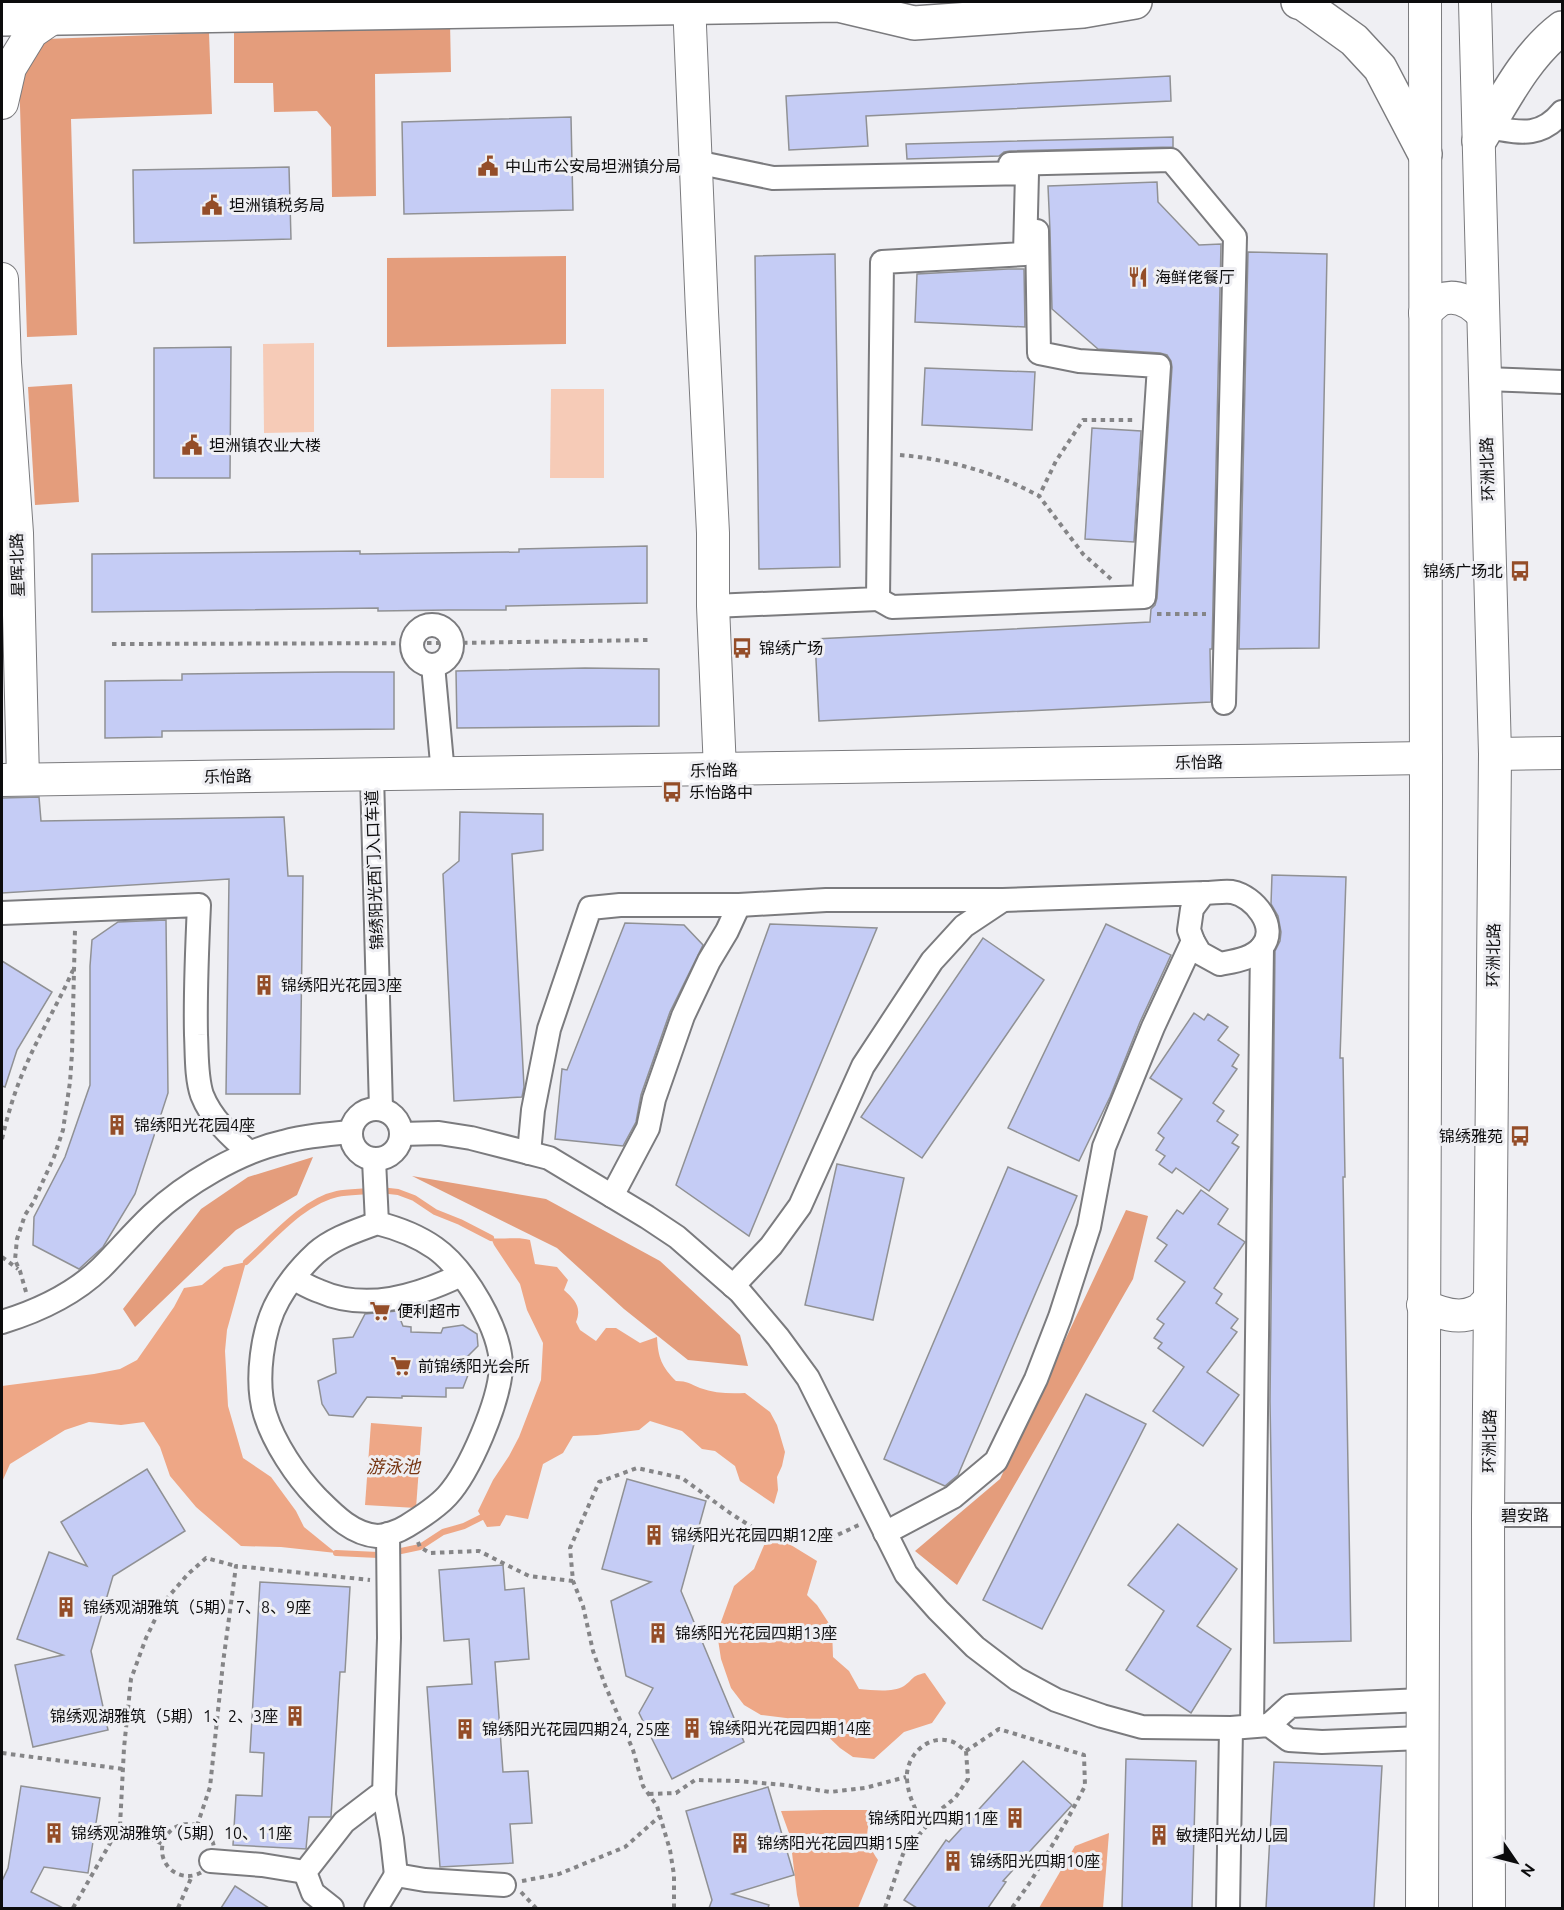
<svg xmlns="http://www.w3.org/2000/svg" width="1564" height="1910" font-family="Ubuntu,'Noto Sans SC',sans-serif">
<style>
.green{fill:#f6cbb7}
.forest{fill:#e49d7c}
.water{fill:#eea786}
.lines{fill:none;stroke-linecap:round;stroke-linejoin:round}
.stream{stroke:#eea786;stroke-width:6}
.building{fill:#c5ccf5;stroke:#909194;stroke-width:1.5}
.street-casing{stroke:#7b7b7e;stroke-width:26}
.secondary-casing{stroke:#7b7b7e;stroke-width:34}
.primary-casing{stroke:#7b7b7e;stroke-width:36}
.path{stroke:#858587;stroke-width:4;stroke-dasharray:4.5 4.5;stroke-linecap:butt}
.street{stroke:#fff;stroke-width:22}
.secondary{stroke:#fff;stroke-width:32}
.primary{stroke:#fff;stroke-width:33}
.labels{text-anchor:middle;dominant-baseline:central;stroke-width:6;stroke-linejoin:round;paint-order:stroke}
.poi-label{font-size:16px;fill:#0c0c0d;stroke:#efeff3;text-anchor:start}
.street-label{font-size:16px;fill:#0c0c0d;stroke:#efeff3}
.water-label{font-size:18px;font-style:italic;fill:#783815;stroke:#efeff3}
</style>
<rect width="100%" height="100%" fill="#efeff3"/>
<g class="green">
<polygon points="314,343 314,432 264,433 263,344"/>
<polygon points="551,389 604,389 604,478 550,478"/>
</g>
<g class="forest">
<polygon points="450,22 451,72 375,74 376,196 332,197 331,127 317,111 274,112 273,83 234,83 234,26"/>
<polygon points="209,33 212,114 71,119 77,335 27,337 18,40"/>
<polygon points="566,256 566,344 387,347 387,258"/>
<polygon points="72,384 79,502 35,505 28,387"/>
<polygon points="313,1157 297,1195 236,1230 135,1327 123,1309 201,1209 248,1177"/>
<polygon points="412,1176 546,1199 660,1261 740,1335 748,1366 688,1360 624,1309 557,1248"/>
<polygon points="1126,1210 1148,1216 1133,1279 957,1585 915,1551 1000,1479"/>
</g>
<g class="water">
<path d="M491,1238C504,1240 518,1236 530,1240L535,1264L557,1267L568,1280L564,1290C575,1300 582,1307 576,1322L580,1330L596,1341L606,1328H616L640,1343L657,1337C658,1358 662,1367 676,1381C688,1381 690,1384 700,1388C714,1393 729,1394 745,1393L770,1412L777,1425L785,1452L782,1466L777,1477L778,1490L774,1504L740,1481L735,1466L715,1451L702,1449L682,1431L650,1421L639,1430L597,1435L573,1436L563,1453L543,1464L528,1519L506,1515L500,1526L487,1527L478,1511L493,1480L509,1456L519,1437L541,1380L543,1343L527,1310L520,1284L494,1245Z"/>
<polygon points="246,1262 227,1330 225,1351 228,1406 243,1458 271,1477 296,1511 304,1527 336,1553 281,1547 241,1546 196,1507 170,1476 160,1447 144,1422 121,1425 89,1422 65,1430 10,1464 2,1482 2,1386 94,1374 120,1369 137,1360 174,1307 184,1288 202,1285 224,1267"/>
<polygon points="371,1423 422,1427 416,1508 365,1505"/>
<path d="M786,1542L817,1561L807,1595L817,1605L832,1628L833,1657L849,1671L859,1689C873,1690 892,1693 904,1686C914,1679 911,1676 925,1673L946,1703L932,1723L904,1732L874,1759L853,1757L840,1748L819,1728L802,1720L761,1715L744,1705L731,1688L721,1659L717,1633L734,1586L754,1569L765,1543Z"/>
<path d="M824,1810H874C865,1832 864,1839 878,1860L858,1908H800L797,1895L790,1836L781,1811Z"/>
<polygon points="1109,1833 1103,1908 1039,1908 1075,1846"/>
</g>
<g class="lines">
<g class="stream">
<polyline points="380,1190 398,1192 414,1198 435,1212 460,1222 491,1238"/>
<path d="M246,1262C271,1240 303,1201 337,1194C347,1192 359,1192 370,1191"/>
<polyline points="336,1553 378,1555 401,1551 420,1547 443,1532 464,1526 482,1517"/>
</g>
</g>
<g class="building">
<polygon points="1170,76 1171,101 866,116 868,146 789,150 786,96"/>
<polygon points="571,117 573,210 404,214 402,122"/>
<polygon points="1173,137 1173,147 1010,151 1004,152 999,156 907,159 906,144"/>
<polygon points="289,167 291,239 134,243 133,170"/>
<polygon points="1157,182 1158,202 1199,245 1221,244 1212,649 1210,649 1211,702 819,721 815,639 1150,622 1151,609 1155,605 1157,598 1172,367 1171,361 1167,355 1160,353 1098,349 1052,309 1050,231 1048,186"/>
<polygon points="1248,252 1327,254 1319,648 1239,649"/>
<polygon points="835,254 840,567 759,569 755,256"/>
<polygon points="1008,269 1024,269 1025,327 915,322 917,274"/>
<polygon points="231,347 230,478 154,478 154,348"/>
<polygon points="925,368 1035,372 1032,430 922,425"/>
<polygon points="1092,428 1141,431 1134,542 1085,539"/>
<polygon points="647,546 647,603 506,606 506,610 449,610 378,611 378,608 92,612 92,554 360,551 360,554 519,552 519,549"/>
<polygon points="585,668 659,669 659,726 457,728 456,671"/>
<polygon points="337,672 394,672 394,729 162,731 162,737 105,738 105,681 182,680 182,674"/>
<polygon points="39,797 41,821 284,817 288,876 303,876 300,1094 226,1094 229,879 2,893 2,798"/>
<polygon points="460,812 543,814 543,850 512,854 524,1087 522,1097 454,1101 443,874 459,861"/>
<polygon points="1272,875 1346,877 1340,1058 1343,1058 1345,1177 1343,1177 1351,1641 1274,1643 1270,1401 1275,951 1280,941 1281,932 1278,916 1271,904"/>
<polygon points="166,920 168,1093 135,1194 103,1247 79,1269 33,1245 34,1217 65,1157 90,1085 90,966 92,940 118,922"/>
<polygon points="625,923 684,925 703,945 670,1012 641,1095 636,1122 623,1146 555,1139 562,1069 567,1070"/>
<polygon points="770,924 877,928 749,1236 676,1185"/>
<polygon points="1106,924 1171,955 1140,1022 1110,1097 1079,1161 1008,1128"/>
<polygon points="983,938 1044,980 922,1158 861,1117"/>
<polygon points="2,961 52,992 17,1050 5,1087 2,1086"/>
<polygon points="1194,1013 1204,1020 1208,1014 1228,1027 1218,1040 1239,1055 1232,1066 1237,1069 1213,1103 1224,1111 1217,1121 1238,1135 1232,1143 1239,1147 1209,1191 1176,1168 1172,1173 1159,1164 1165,1156 1156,1150 1164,1138 1158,1133 1182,1099 1150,1078"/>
<polygon points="837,1164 904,1178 873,1320 805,1305"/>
<polygon points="1008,1167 1077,1196 958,1475 945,1486 884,1459"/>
<polygon points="1201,1190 1228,1209 1218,1224 1245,1242 1214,1288 1222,1294 1216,1303 1238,1319 1231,1328 1237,1332 1207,1372 1239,1395 1203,1446 1153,1411 1184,1367 1158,1348 1162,1343 1154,1338 1164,1324 1157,1319 1185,1282 1155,1261 1167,1245 1157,1238 1177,1210 1183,1214"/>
<polygon points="397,1311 403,1326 411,1327 411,1332 441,1333 443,1328 463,1325 477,1334 478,1346 466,1358 468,1375 463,1388 446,1388 446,1397 402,1396 402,1398 367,1397 353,1417 329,1415 322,1404 318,1381 336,1373 333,1339 353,1337 365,1314"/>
<polygon points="1086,1394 1146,1424 1042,1629 983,1600"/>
<polygon points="147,1469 185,1531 113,1576 91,1651 108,1730 33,1747 15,1665 63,1655 17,1639 49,1552 87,1566 61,1522"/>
<polygon points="627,1479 706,1501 681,1591 744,1742 672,1779 639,1713 653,1688 626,1676 611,1601 651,1582 602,1569"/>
<polygon points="1178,1524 1237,1569 1197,1626 1231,1649 1191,1713 1126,1670 1164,1611 1128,1585"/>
<polygon points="503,1565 505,1590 524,1588 529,1659 495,1662 503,1772 528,1771 532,1823 510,1824 513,1863 440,1867 427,1687 472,1684 469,1639 444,1641 439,1570"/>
<polygon points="260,1582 350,1587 345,1672 340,1672 331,1817 309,1817 306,1849 233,1845 236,1795 262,1796 264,1753 250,1752"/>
<polygon points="1126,1759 1196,1761 1192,1908 1122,1908"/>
<polygon points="1023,1761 1072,1805 1003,1881 1006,1882 988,1908 917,1908 904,1900 946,1840 949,1842"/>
<polygon points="1274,1762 1382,1766 1374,1908 1266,1908"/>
<polygon points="21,1786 100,1798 88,1873 44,1867 31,1892 63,1908 2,1908 2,1881 8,1868"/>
<polygon points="768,1787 794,1875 732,1894 769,1905 768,1908 709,1908 712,1900 686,1811"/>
<polygon points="235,1886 269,1908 221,1908"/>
</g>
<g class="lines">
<g class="street-casing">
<g id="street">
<path d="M1487,127C1518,132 1540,139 1562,112"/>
<polyline points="696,162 773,178 1027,173 1025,254 882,262 878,599 713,606"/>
<polyline points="1010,164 1171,160 1235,237 1224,703"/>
<polyline points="1485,379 1562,382"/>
<polyline points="878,599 892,607 1144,597 1159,366 1079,361 1039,353 1037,231"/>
<circle cx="432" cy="645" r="20"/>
<polyline points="433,665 443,774"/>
<polyline points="372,775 381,1109"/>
<path d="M2,913L199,905C197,948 195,991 196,1035C197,1054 196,1077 202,1095C211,1118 230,1136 249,1152"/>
<circle cx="376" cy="1134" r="25"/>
<polyline points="401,1134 439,1133 471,1138 549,1158 647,1217 677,1237 740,1292 778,1337 808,1378 906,1574 938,1610 975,1647 1017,1679 1056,1700 1102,1716 1142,1727 1231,1728 1269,1725 1289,1740 1322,1742 1422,1738"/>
<path d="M529,1153L533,1110L549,1029L590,908L620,905H739L826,900H1003L1204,893C1213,893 1223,891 1232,892C1254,896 1279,927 1262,947C1252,959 1235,961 1220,964L1200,953L1193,941L1189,930L1192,909L1204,893"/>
<polyline points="374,1160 377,1223"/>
<polyline points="612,1196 648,1128 654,1099 683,1016 709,961 727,931 739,905"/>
<path d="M377,1223C397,1228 418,1236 435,1248C465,1269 502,1331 501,1368C499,1402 470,1471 447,1496C436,1508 420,1518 407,1526C399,1531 386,1536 377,1536C352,1534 334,1515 317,1498C296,1476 274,1443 265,1414C255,1381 262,1328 279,1299C288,1283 303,1265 316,1253C333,1238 356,1231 377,1223Z"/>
<path d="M294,1279C302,1283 310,1288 319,1291C366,1312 417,1296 461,1275"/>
<polyline points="733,1286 771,1246 800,1206 863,1066 932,961 964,926 1003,900"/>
<path d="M2,1322C38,1311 73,1295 101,1268C118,1251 134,1232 152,1215C185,1184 239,1152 283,1142C305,1136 328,1134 351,1132"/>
<polyline points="1488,1515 1562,1515"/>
<polyline points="885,1533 953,1497 996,1461 1036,1379 1060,1317 1089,1227 1104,1147 1153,1027 1193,941"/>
<polyline points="388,1534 389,1638 384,1795 392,1839 396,1875 425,1880 504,1885"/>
<polyline points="1269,1725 1290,1706 1422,1700"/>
<polyline points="1252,1726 1262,947"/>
<polyline points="211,1861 262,1865 305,1872"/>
<polyline points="332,1908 313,1893 305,1872 344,1822 378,1796"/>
<polyline points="376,1908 396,1875"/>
<polyline points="1228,1908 1231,1728"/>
</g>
</g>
<g class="secondary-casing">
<g id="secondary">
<polyline points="689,2 702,312 713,533 713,606 720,770"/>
<polyline points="1475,2 1495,754 1488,1515 1489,1908"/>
<polyline points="2,103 10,68 32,32 51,19"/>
<polyline points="2,279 5,363 17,533 23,779"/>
<path d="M1425,313C1429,309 1435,303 1440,300C1457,293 1472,303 1483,315"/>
<polyline points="1495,754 1562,753"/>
<polyline points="2,780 1426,758"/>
<path d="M1423,1305C1439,1313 1458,1320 1475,1312C1481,1310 1486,1303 1490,1299"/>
<polyline points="1422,1908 1426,795 1425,2"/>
</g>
</g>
<g class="primary-casing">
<g id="primary">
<polyline points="1298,2 1304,4 1354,40 1380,68 1425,154"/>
<polyline points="2,19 838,5 914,23 1083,11 1135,2"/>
<path d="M1479,141C1503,102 1525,56 1562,28"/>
</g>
</g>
<g class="path">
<path d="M900,455C948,459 997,473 1039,496"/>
<polyline points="1111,579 1083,554 1039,496 1056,461 1083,420 1136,420"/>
<polyline points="1157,614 1206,614"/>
<polyline points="112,644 452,643 651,640"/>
<path d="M2,1139C8,1113 16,1087 27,1063C41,1031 59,1002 73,970"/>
<polyline points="2,1257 18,1269"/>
<polyline points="26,1292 20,1271 15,1260 17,1239 25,1215 33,1203 54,1157 63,1130 70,1082 72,1053 75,929"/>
<polyline points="418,1542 420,1547 430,1553 479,1551 529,1576 573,1581"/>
<polyline points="966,1751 999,1729 1084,1755 1085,1786 1066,1822 1031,1881 1012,1908"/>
<polyline points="2,1753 123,1769"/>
<polyline points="649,1794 676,1793 695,1780 738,1781 785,1785 830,1792 865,1788 906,1777"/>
<circle cx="188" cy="1850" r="26"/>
<polyline points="120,1826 124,1748 131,1679 146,1638 163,1603 188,1574 206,1558 236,1566"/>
<polyline points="197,1826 210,1787 223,1663 236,1566 370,1580"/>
<polyline points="522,1881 559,1874 625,1847 660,1816"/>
<polyline points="521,1892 536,1908"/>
<polyline points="73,1908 120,1826 163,1844"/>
<polyline points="178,1908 192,1876"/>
<polyline points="674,1908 674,1875 670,1850 657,1806 643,1786 633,1750 605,1685 593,1651 583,1606 573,1581 570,1548 599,1482 637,1468 682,1478 730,1513 755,1529 804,1531 833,1537 861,1524"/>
<path d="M885,1908L903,1854L940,1810L955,1798L968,1779L966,1751C961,1748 956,1742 950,1741C927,1734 905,1757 907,1779C908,1797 917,1812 925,1828"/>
</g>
<use href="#street" class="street"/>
<use href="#secondary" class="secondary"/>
<use href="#primary" class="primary"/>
</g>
<defs>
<g id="civic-bare" transform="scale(1.62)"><path d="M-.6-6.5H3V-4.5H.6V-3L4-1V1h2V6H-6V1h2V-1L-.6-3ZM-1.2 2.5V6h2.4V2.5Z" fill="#944d28" stroke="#efeff3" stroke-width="2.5" paint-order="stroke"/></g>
<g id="restaurant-bare" transform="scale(1.62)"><path d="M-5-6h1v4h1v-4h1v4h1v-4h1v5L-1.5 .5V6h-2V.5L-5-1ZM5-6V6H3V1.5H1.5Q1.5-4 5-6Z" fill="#944d28" stroke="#efeff3" stroke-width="2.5" paint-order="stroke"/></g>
<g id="bus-bare" transform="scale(1.62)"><path d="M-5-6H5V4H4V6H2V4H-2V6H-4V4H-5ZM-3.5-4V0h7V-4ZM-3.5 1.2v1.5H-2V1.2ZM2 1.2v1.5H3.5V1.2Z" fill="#944d28" stroke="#efeff3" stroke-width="2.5" paint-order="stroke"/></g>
<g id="building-bare" transform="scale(1.62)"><path d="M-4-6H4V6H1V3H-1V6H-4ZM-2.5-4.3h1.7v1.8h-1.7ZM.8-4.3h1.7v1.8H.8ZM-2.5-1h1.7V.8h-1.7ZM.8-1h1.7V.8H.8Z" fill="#944d28" stroke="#efeff3" stroke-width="2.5" paint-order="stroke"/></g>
<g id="supermarket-bare" transform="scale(1.62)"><path d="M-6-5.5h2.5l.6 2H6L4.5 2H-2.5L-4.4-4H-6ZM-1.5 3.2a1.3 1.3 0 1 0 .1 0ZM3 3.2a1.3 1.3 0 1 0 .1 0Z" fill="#944d28" stroke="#efeff3" stroke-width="2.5" paint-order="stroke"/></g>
</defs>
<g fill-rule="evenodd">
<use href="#civic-bare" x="488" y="166"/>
<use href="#civic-bare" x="212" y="205"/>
<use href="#restaurant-bare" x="1138" y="277"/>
<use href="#civic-bare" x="192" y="445"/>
<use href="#bus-bare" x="1520" y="571"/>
<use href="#bus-bare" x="742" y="648"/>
<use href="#bus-bare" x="672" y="792"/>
<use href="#building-bare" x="264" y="985"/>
<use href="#building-bare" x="117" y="1125"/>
<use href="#bus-bare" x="1520" y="1136"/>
<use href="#supermarket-bare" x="380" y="1311"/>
<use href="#supermarket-bare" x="401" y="1366"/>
<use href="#building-bare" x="654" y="1535"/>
<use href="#building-bare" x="66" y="1607"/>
<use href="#building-bare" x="658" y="1633"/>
<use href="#building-bare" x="295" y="1716"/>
<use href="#building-bare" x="692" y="1728"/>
<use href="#building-bare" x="465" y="1729"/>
<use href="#building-bare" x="1015" y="1818"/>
<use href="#building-bare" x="54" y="1833"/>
<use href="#building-bare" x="1159" y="1835"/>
<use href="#building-bare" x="740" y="1843"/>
<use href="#building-bare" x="953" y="1861"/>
</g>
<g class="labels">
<g class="poi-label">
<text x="505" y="166">中山市公安局坦洲镇分局</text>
<text x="229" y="205">坦洲镇税务局</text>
<text x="1155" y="277">海鲜佬餐厅</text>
<text x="209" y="445">坦洲镇农业大楼</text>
<text x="1503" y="571" text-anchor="end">锦绣广场北</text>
<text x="759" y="648">锦绣广场</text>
<text x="689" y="792">乐怡路中</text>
<text x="281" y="985">锦绣阳光花园3座</text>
<text x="134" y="1125">锦绣阳光花园4座</text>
<text x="1503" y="1136" text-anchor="end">锦绣雅苑</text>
<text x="397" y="1311">便利超市</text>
<text x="418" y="1366">前锦绣阳光会所</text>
<text x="671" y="1535">锦绣阳光花园四期12座</text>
<text x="83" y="1607">锦绣观湖雅筑（5期）7、8、9座</text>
<text x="675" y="1633">锦绣阳光花园四期13座</text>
<text x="278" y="1716" text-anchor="end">锦绣观湖雅筑（5期）1、2、3座</text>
<text x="709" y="1728">锦绣阳光花园四期14座</text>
<text x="482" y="1729">锦绣阳光花园四期24, 25座</text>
<text x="998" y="1818" text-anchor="end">锦绣阳光四期11座</text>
<text x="71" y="1833">锦绣观湖雅筑（5期）10、11座</text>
<text x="1176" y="1835">敏捷阳光幼儿园</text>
<text x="757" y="1843">锦绣阳光花园四期15座</text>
<text x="970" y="1861">锦绣阳光四期10座</text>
</g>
<g class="street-label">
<text transform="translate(1487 469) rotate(-92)">环洲北路</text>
<text transform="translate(17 565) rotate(-92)">星晖北路</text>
<text transform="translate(1199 762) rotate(-1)">乐怡路</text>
<text transform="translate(714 770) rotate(-1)">乐怡路</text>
<text transform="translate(228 776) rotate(-1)">乐怡路</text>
<text transform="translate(374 870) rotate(-92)">锦绣阳光西门入口车道</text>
<text transform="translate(1493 955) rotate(-89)">环洲北路</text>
<text transform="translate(1489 1441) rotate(-89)">环洲北路</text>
<text transform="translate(1525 1515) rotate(-1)">碧安路</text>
</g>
<g class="water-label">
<text x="393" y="1466">游泳池</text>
</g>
</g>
<rect width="1564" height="1910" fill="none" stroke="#0c0c0d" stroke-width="6"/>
<g transform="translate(1516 1862) rotate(125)" stroke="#efeff3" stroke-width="4.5" paint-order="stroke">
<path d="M0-4.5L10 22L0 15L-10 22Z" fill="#0c0c0d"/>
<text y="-9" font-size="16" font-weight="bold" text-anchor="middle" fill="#0c0c0d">N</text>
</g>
</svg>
